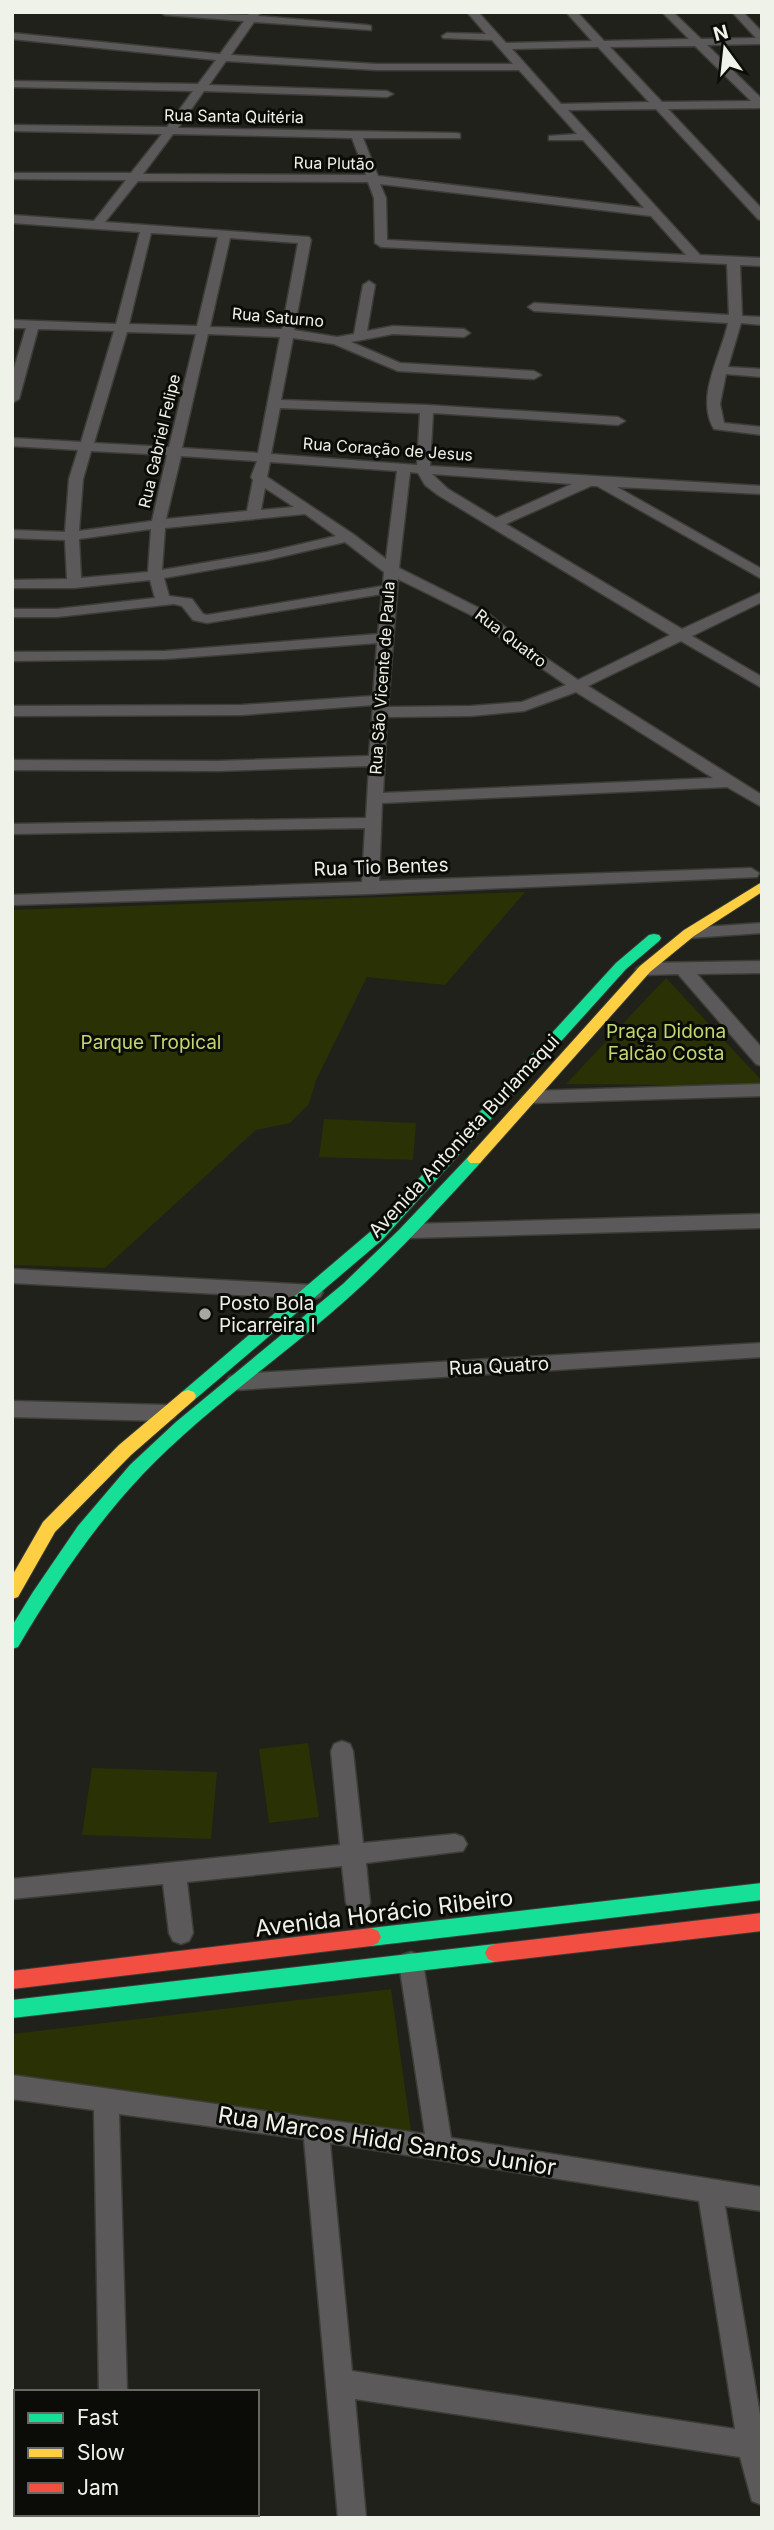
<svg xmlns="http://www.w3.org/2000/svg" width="774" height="2530" font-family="Inter,sans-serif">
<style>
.green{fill:#2a3104}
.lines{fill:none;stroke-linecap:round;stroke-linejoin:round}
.street-casing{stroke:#3c3d38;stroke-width:3}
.fast-casing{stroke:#3c3d38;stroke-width:2}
.slow-casing{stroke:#3c3d38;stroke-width:2}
.jam-casing{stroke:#3c3d38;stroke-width:2}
.street{fill:#5c595a;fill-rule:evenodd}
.fast{fill:#16e098;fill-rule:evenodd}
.slow{fill:#ffcf43;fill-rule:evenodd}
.jam{fill:#f24e42;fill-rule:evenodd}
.poi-dot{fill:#a7a9a1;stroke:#0b0c07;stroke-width:2.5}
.labels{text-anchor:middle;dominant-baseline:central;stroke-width:6;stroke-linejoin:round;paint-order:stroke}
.far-street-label{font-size:16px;fill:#eff2e9;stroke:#0b0c07}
.street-label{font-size:19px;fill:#eff2e9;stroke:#0b0c07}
.park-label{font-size:19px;fill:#c3d770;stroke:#0b0c07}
.poi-label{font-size:19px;fill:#eff2e9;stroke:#0b0c07;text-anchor:start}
.near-street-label{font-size:23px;fill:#eff2e9;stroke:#0b0c07}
</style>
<rect width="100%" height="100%" fill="#20211a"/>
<g class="green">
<polygon points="525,892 445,985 367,977 316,1080 309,1104 290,1123 256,1130 105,1268 12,1265 12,910"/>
<polygon points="666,978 762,1081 762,1086 566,1084"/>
<polygon points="324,1119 416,1123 413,1160 319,1157"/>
<polygon points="308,1743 319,1817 269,1823 259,1749"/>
<polygon points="92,1768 217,1772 211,1839 82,1835"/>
<polygon points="391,1989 412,2138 12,2079 12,2034"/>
</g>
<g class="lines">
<g class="street-casing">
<g id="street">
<path d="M160,12L248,15L250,12H261L258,16L367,25L371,26V30L254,22L231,55L376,64H513L492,40L443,38L442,36L447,33L486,34L467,12H478L506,43L592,41L566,12H577L604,41L689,39L662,12H673L701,39L756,38L732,12H743L762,32V44L707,45L762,99V108L668,109L762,209V220L758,219L656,109L568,110L700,255L762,258V266L740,265L742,316L762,317V325L741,323L728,367L762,369V377L726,374L720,404L724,423L762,427V435L714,429C695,397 721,356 728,323L534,311L528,307L534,303L729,315L727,264L381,247L375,243L374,198L368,182L138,181L105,222L309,237L311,240L294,330L337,337L354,334L363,285L369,281L375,285L367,331L393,326L464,329L470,333L464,337L393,334L351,342L400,363L534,371L541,375L534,379L398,371L334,344L293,338L281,400L427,405L618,417L625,421L618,425L433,413L430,466L762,486V494L617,487L762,569V579L597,486H591L506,524L682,629L762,592V602L692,636L762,677V688L681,641L588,686L762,795V807L727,787L382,803L379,881L751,868L759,873L757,877L370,894L12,905V895L362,882L365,828L12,834V824L366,818L369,766L218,771L12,770V760L218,761L369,756L373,705L242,715L12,716V706L242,705L373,696L377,643L165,659L12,661V652L165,651L378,634L382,594L207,623L193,620L182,606L174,604L57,617H12V609H57L155,598L150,580L74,588H12V580L67,579L65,540L12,538V530L65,532L69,479L78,450L12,446V438L81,442L114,331L38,329L19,399L12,403V375L26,328H12V320L116,324L140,232L12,223V215L94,221L126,180L12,179V173H131L162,134L12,131V125L167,127L193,91L12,87V81L198,84L216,60L12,39V33L220,54L244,21L165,15ZM695,46L751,101L662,102L610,47ZM598,47L649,102L561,104L512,49ZM226,61L376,70H519L577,134L549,136V140H583L644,208L378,176L363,138H460V134L456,133L178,128L204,91L387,97L393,94L387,91L209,85ZM173,134L352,138L366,175L143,174ZM380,184L651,216L686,255L387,240L386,198ZM151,233L218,237L197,326L129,324ZM230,238L298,243L282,329L210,327ZM127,332L196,334L169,447L94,443ZM208,334L280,337L258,453L182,448ZM280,408L420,413L417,465L271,454ZM91,451L167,455L152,521L79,531L83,479ZM181,456L257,461L251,477L253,480L247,511L166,519ZM270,462L397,471L386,559L353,534L267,477ZM410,472L418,473L425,485L438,495L670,635L578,680L527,645L485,611L399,568ZM432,474L572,484L496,518L448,489ZM265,488L294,507L261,510ZM305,514L336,536L267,552L162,570L165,528ZM151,529L148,572L81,578L79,539ZM345,542L384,572L383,586L207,615L203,614L192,599L169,596L164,578L267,560ZM398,579L475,617L517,651L566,685L522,702L471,706L388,707ZM576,692L713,778L383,793L387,717L471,716L524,711Z"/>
<polygon points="762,923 762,933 689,938 681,933 689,928"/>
<polygon points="762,961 762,973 697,974 762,1048 762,1066 756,1064 678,974 645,975 636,969 645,963"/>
<polygon points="762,1084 762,1096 531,1103 522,1097 531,1091"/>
<polygon points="762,1214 762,1228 410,1238 403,1236 400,1231 403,1226 410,1224"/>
<polygon points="12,1269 313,1285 320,1287 323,1292 320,1297 313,1299 12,1283"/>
<polygon points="762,1343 762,1357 236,1390 229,1387 226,1382 229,1377 236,1374"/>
<polygon points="12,1401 167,1405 174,1408 177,1413 174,1418 167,1421 12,1417"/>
<polygon points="342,1741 350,1744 353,1751 363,1843 455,1834 463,1837 467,1844 463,1851 366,1863 370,1903 366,1910 358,1913 350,1910 346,1903 342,1866 187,1882 193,1933 189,1941 181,1944 173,1941 169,1933 163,1884 12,1899 12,1879 340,1845 331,1751 334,1744"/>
<path d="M411,1952L420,1955L423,1963L451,2138L762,2187V2211L725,2206L762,2427V2505L752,2501L740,2457L355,2399L366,2518H338L304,2139L119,2114L127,2392H99L94,2110L12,2099V2075L425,2134L399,1963L402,1955ZM330,2143L699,2201L735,2429L352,2371Z"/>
<rect x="102" y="2514" width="28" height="4"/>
</g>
</g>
<g class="fast-casing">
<g id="fast">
<polygon points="654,934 659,935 661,938 659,941 626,969 382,1240 194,1400 182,1400 180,1396 182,1392 370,1232 616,963 649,935"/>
<path d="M475,1154L480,1155L483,1159L480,1163C433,1215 385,1267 331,1313C268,1367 199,1415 142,1475C93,1527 54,1586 18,1647L12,1649V1626L33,1592L78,1526L130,1465L176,1422L343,1284L399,1230L470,1155Z"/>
<polygon points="762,1883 762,1900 371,1946 364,1943 361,1937 364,1931 371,1928"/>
<polygon points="495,1944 502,1947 505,1953 502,1959 495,1962 12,2018 12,2000"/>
</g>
</g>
<g class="slow-casing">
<g id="slow">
<polygon points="762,882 762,892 694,936 650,972 480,1163 470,1163 467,1159 470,1155 640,966 684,930"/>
<polygon points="188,1390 194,1392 196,1396 194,1400 131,1455 55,1532 18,1597 12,1599 12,1576 43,1522 119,1445 182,1392"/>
</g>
</g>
<g class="jam-casing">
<g id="jam">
<polygon points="762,1913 762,1931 495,1962 488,1959 485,1953 488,1947 495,1944"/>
<polygon points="371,1928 378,1931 381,1937 378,1943 371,1946 12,1989 12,1971"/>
</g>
</g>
<use href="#street" class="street"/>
<use href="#fast" class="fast"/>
<use href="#slow" class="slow"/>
<use href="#jam" class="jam"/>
</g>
<circle class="poi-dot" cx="205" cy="1314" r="7"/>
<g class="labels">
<g class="far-street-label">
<text transform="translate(234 116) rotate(1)">Rua Santa Quitéria</text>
<text transform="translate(334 163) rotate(1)">Rua Plutão</text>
<text transform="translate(278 317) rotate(5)">Rua Saturno</text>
<text transform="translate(159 441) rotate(-77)">Rua Gabriel Felipe</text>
<text transform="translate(388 449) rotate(4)">Rua Coração de Jesus</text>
<text transform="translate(511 638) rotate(37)">Rua Quatro</text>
<text transform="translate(382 678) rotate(-86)">Rua São Vicente de Paula</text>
</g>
<g class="street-label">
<text transform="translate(381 867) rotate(-2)">Rua Tio Bentes</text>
<text transform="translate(464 1136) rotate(-47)">Avenida Antonieta Burlamaqui</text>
<text transform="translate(499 1366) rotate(-3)">Rua Quatro</text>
</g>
<g class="park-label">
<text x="666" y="1031">Praça Didona<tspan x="666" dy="22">Falcão Costa</tspan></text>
<text x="151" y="1042">Parque Tropical</text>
</g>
<g class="poi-label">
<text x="219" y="1303">Posto Bola<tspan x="219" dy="22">Picarreira I</tspan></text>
</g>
<g class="near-street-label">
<text transform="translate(384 1913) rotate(-7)">Avenida Horácio Ribeiro</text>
<text transform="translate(387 2141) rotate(9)">Rua Marcos Hidd Santos Junior</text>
</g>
</g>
<rect width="774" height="2530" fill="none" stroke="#eff2e9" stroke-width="28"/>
<rect x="14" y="2390" width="245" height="126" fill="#0b0c07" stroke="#666861" stroke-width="2"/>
<rect x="28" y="2413" width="35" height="10" fill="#16e098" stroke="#666861" stroke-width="2"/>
<text x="77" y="2425" font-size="21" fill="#eff2e9">Fast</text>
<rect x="28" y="2448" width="35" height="10" fill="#ffcf43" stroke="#666861" stroke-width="2"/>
<text x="77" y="2460" font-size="21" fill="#eff2e9">Slow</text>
<rect x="28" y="2483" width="35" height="10" fill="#f24e42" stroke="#666861" stroke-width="2"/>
<text x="77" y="2495" font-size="21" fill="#eff2e9">Jam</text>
<g transform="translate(725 49) rotate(345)" stroke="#0b0c07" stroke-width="5" paint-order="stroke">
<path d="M0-5L12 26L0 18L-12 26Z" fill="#eff2e9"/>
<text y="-10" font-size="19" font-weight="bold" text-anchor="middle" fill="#eff2e9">N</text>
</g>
</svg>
